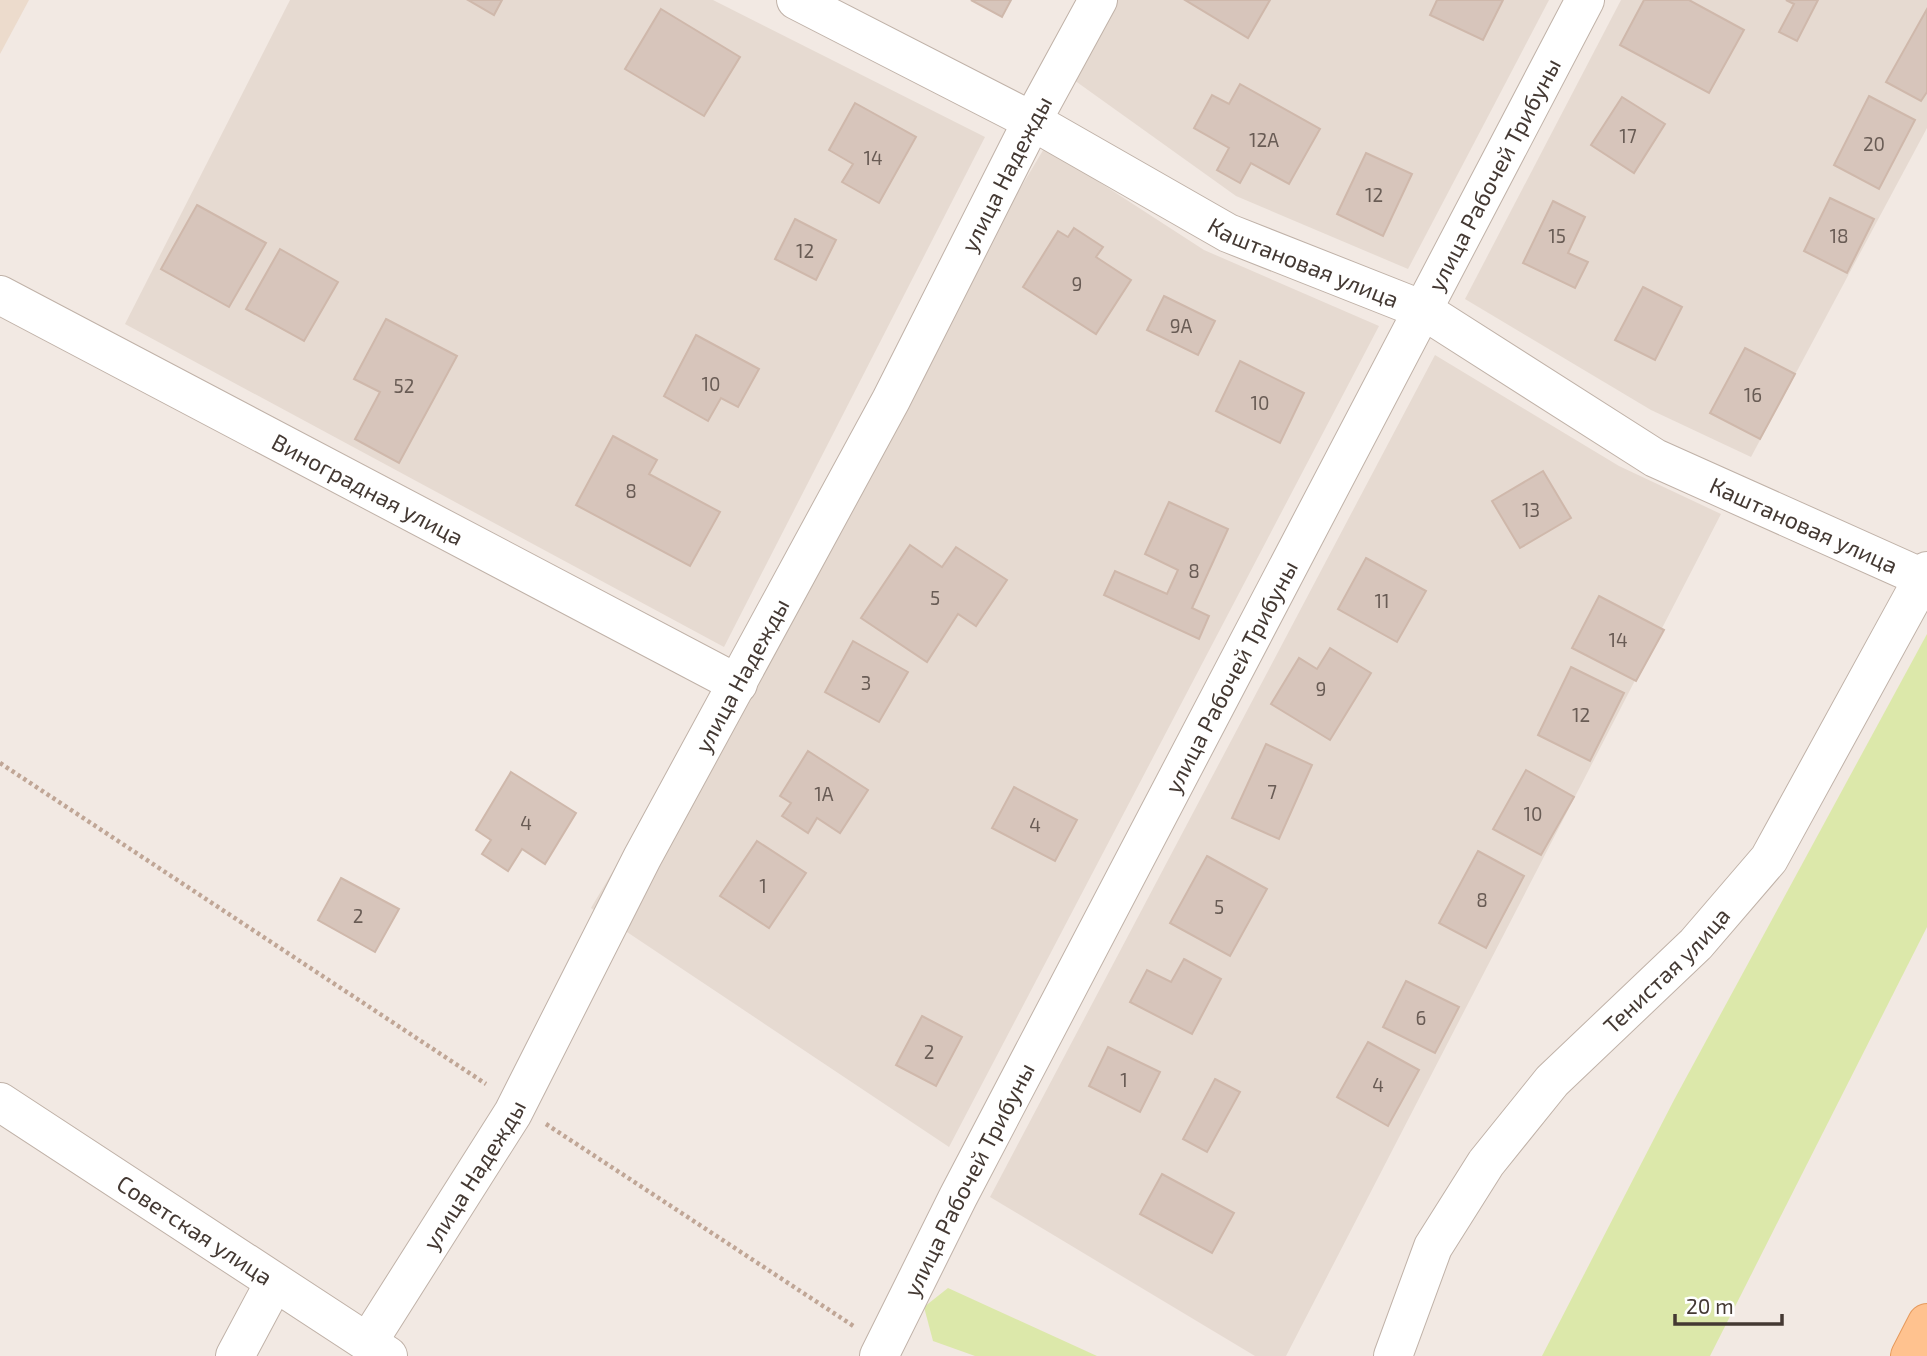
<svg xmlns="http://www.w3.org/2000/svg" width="1927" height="1356" font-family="'Exo 2',sans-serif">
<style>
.residential{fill:#e6dad1}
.education{fill:#ecdbcc}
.green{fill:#dce8aa}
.building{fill:#d7c5bb;stroke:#cfb8ab;stroke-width:2}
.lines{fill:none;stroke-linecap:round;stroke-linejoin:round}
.minor-casing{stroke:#c0b2a8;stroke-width:40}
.major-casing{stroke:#e69a5d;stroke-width:40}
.path{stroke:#c0a696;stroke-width:4.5;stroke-dasharray:3.5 3.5;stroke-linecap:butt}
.minor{stroke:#fff;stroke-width:38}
.major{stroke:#ffc28f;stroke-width:38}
.labels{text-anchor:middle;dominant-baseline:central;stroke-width:5;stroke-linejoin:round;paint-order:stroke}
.number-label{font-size:19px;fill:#695c55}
.street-label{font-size:23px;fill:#443933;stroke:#fff}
</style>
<rect width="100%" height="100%" fill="#f2e9e3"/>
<g class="residential">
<polygon points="290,0 713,0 985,137 724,647 125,324"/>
<polygon points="1108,0 1549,0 1408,269 1236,196 1067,75"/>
<polygon points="1621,0 1927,0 1927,128 1751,457 1651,410 1465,299"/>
<polygon points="1045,147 1204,250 1379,326 949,1147 591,908"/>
<polygon points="1435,355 1619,466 1721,514 1286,1356 1255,1356 990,1197"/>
</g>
<polygon class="education" points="0,0 29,0 0,54"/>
<g class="green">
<polygon points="1927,634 1927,927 1710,1356 1542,1356 1674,1100"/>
<polygon points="948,1288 1097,1356 975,1356 933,1341 924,1307"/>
</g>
<g class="building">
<polygon points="468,0 502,0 494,15"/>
<polygon points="971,0 1011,0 1002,17"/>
<polygon points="1185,0 1270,0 1248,38"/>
<polygon points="1437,0 1503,0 1483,40 1430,15"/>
<polygon points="1644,0 1689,0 1744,30 1709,93 1620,45"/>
<polygon points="1786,0 1818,0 1797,41 1779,32 1794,4"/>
<polygon points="661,9 740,57 704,116 625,69"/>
<polygon points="1927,9 1927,92 1921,101 1886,82"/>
<polygon points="1240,84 1320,129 1289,184 1251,163 1240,183 1217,170 1229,148 1194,128 1212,95 1229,104"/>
<polygon points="1869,96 1915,120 1879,189 1834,165"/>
<polygon points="1622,97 1665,124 1634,173 1591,145"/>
<polygon points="855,103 916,137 879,203 842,182 853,164 829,150"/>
<polygon points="1366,153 1412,174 1383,236 1337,214"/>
<polygon points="1830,198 1874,219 1847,273 1804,251"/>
<polygon points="1553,201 1585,217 1568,253 1588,262 1575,288 1523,263"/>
<polygon points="197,205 266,243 229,307 161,269"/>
<polygon points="795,219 836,240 816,280 775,259"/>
<polygon points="1074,228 1103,247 1096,257 1131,280 1096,334 1023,287 1058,231 1068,237"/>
<polygon points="280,249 338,282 304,341 246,309"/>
<polygon points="1643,287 1682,307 1655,360 1615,340"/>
<polygon points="1164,296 1215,321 1198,355 1147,330"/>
<polygon points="386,319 457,356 399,463 355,439 380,392 354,379"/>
<polygon points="696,335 759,369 738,407 721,398 708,421 664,396"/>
<polygon points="1745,348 1795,374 1760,439 1710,413"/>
<polygon points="1240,361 1304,393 1280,443 1216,411"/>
<polygon points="613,436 657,460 649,474 720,512 690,566 576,505"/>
<polygon points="1543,471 1571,518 1520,548 1492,501"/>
<polygon points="1169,502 1228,529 1192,608 1209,616 1199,639 1104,595 1115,571 1167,594 1178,570 1145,554"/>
<polygon points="910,545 942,567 956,547 1007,580 976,626 958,614 927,662 861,618"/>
<polygon points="1366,558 1426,591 1397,642 1338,609"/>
<polygon points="1599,596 1664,630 1636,681 1572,648"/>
<polygon points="853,641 908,672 879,722 825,692"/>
<polygon points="1330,648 1371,673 1330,740 1271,704 1299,658 1317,669"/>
<polygon points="1571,667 1624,693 1590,761 1538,735"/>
<polygon points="1266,744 1312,765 1279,839 1232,818"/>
<polygon points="808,751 868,790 840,833 817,818 808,833 782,816 791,803 780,796"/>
<polygon points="1526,770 1574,797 1541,855 1493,829"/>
<polygon points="511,772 576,813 545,864 522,849 508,871 482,854 491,840 476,830"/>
<polygon points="1014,787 1077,820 1055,861 992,828"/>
<polygon points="757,841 806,873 769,928 720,896"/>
<polygon points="1478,851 1524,876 1486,948 1439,923"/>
<polygon points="1207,856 1267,889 1230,956 1170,923"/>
<polygon points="341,878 399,909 375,952 318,920"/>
<polygon points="1184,959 1221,979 1192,1034 1130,1002 1147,970 1171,982"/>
<polygon points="1406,981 1459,1007 1435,1053 1383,1027"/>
<polygon points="922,1016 962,1037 936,1086 896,1065"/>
<polygon points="1368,1042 1419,1070 1388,1126 1337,1097"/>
<polygon points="1108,1047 1160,1072 1140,1112 1089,1086"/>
<polygon points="1215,1079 1240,1092 1207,1152 1183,1139"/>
<polygon points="1162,1174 1234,1213 1212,1253 1140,1214"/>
</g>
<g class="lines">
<g class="minor-casing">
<g id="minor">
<path id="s1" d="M796,0L1032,121L1228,233L1423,310L1655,458L1923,578"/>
<path id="s2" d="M0,295L738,684"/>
<path id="s3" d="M0,1102L388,1356"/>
<path id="s4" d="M368,1342L513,1113L642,858L891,400L1032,121L1098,0"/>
<polyline points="235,1356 274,1283"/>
<path id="s5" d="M879,1356L958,1197L1585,0"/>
<path id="s6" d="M1393,1356L1433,1247L1486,1163L1552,1081L1696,944L1769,859L1927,571"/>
</g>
</g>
<g class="major-casing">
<polyline id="major" points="1910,1356 1927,1323"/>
</g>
<g class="path">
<polyline points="0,763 486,1084"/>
<polyline points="546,1124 855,1327"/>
</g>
<use href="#minor" class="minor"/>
<use href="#major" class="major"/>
</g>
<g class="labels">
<g class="number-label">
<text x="1628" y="135">17</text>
<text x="1264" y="139">12А</text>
<text x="1874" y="143">20</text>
<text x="873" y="157">14</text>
<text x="1374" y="194">12</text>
<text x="1557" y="235">15</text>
<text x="1839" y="235">18</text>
<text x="805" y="250">12</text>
<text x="1077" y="283">9</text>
<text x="1181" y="325">9А</text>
<text x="711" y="383">10</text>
<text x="404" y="385">52</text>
<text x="1753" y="394">16</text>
<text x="1260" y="402">10</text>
<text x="631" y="490">8</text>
<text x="1531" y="509">13</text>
<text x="1194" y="570">8</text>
<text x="935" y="597">5</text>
<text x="1382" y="600">11</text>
<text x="1618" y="639">14</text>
<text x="866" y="682">3</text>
<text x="1321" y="688">9</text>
<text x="1581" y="714">12</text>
<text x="1272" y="791">7</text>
<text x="824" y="793">1А</text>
<text x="1533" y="813">10</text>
<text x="526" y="822">4</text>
<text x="1035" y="824">4</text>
<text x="763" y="885">1</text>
<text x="1482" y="899">8</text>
<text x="1219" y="906">5</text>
<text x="358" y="915">2</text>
<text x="1421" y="1017">6</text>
<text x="929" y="1051">2</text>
<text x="1124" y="1079">1</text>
<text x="1378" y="1084">4</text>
</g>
<g class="street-label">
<text stroke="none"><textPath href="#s4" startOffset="1332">улица Надежды</textPath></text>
<text stroke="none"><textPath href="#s5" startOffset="1332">улица Рабочей Трибуны</textPath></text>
<text stroke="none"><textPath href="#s1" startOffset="572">Каштановая улица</textPath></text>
<text stroke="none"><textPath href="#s2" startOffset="416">Виноградная улица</textPath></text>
<text stroke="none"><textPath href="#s1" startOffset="1139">Каштановая улица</textPath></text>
<text stroke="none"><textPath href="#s4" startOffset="765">улица Надежды</textPath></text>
<text stroke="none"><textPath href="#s5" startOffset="765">улица Рабочей Трибуны</textPath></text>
<text stroke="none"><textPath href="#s6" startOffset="480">Тенистая улица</textPath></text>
<text stroke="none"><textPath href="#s4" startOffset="198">улица Надежды</textPath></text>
<text stroke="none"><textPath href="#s5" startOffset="198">улица Рабочей Трибуны</textPath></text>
<text stroke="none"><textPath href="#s3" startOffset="233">Советская улица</textPath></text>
</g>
</g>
<path d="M1675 1314v10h107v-10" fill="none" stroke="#443933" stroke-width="3.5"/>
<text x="1686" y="1314" font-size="21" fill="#443933" stroke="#ffffff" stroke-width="5" paint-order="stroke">20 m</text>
</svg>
